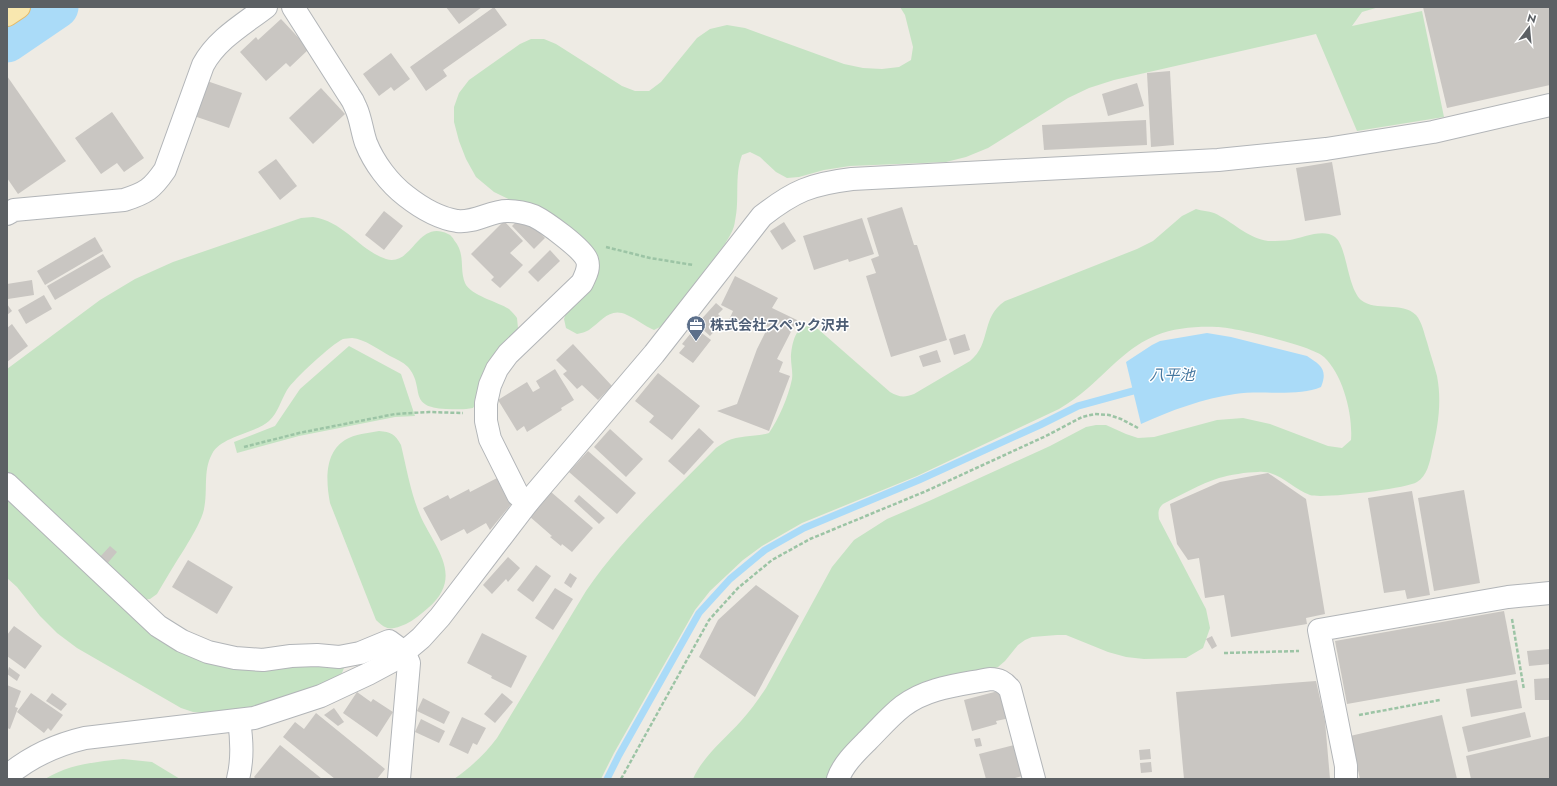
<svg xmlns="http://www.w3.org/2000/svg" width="1557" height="786" font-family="Jost,'Noto Sans JP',sans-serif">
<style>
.green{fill:#c5e3c3}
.water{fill:#aadbf8}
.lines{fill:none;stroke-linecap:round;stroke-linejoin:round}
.stream{stroke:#aadbf8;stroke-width:7}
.river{stroke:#aadbf8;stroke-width:43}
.building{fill:#c9c6c2}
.minor-casing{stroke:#b2b5b8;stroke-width:24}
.major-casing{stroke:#e6b965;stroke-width:24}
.path{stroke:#9cc4a5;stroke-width:2.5;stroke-dasharray:4 2;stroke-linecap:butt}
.minor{stroke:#fff;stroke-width:22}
.major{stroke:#f8e7af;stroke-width:22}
.labels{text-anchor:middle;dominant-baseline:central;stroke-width:3;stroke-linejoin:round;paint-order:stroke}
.service-label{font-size:14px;font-weight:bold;fill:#4e5e75;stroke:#fff;text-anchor:start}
.water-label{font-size:15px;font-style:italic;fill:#4678a0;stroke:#fff}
</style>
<rect width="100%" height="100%" fill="#eeebe4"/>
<g class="green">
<path d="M900,7H1379L1362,12L1352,26L1422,11L1444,117L1357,131L1316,34L1114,80L1089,88L1068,98L988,148L966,157L946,162L850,166L824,170L799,177L787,178L776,172L760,157L750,152L742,155C734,176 740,199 735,221C734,230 729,237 725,244L662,326L654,330C644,326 637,319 627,315C610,307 602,321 589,330C586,332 581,333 577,334L566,328L564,319L567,310L597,275L517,203L494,192L476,177L466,159L459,141L454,122V107L459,93L469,80L520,44L531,39H544L556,44L622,86L635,91H649L661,82L697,38L710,29L727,25L745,28L844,64L863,68L882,69L899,67L911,60L913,47L905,15Z"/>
<path d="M1196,209C1202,211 1208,211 1214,213C1232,221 1247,238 1268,241C1275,241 1283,241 1290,240C1303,238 1323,228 1335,237C1347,246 1347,287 1361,300C1376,312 1402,301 1416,315C1422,322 1424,333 1427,342C1430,353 1434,365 1437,376C1442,402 1438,427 1432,451C1430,462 1427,476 1417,482C1405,489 1322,499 1310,495C1292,489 1279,470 1258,472C1247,472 1229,475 1219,478C1200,484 1181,495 1163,504C1158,509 1158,512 1159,519L1206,609L1210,628L1203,648L1186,658L1144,659L1126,657L1108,652L1066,635H1057L1032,637L1025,640L1018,645L1005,661L998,667L989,670L945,679L829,779H693C703,756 725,739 741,721C750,711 758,700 766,688L832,567L854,540L887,519L929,501L1050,446L1086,427L1096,425H1106L1126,434L1138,438L1154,437L1217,420L1243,418L1270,424L1328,446L1342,448L1351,440C1353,414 1343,375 1324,357C1313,346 1233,327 1217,327C1199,326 1173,328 1157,335C1129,346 1110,369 1088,388C1079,396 1069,403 1059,409L917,476L802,523L762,546L743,560L710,591L695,610L614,753L601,779H454C471,767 485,754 497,738L586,591C622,538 671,494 716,448C719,446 723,443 727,441C740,435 756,437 769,433C779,418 788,398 792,379C793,372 791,365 791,358C791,349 794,331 803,327C808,325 814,328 818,329L890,392C899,397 904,398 914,394L970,361C992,343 980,318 1005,301L1137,249L1153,241L1182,216Z"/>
<path d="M313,217C345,222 359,250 386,259C413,267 417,219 448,234C451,235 453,238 454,240C466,254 459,268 465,283C470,295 498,302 509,309C512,312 515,315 517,318L518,328L477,402L473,408C464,410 455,409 446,409C406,407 426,388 408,367C403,362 396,359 390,356C379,350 365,339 352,338C349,338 345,339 343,339C332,344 294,379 287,390C281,400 278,413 269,421C254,434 221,436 212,454C202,472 209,493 203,513C199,525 192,536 185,548C175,563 166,579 157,594L150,599L142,600L7,477V369L100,300L135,279L173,262L301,218Z"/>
<polygon points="349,346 401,374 415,416 395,417 299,436 237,453 234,442 275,426 300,389"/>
<path d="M379,431C391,432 395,434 401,445C406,466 410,489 418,510C431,545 467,574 428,608C421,614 414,620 406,624C392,630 387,631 376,620L330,503C326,482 324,453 345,440C355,434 368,433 379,431Z"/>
<polygon points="7,492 179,646 341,664 344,668 342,673 337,676 317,686 252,708 206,713 193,712 181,708 77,648 57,633 40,616 17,587 7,578"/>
<path d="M123,759L152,762L180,779H45C69,764 96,762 123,759Z"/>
</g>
<path class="water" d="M1207,333L1231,337L1307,356C1321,365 1328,370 1321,387C1298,397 1261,390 1235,394C1205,398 1169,411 1141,424L1126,362L1152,345L1160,341Z"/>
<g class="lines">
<polyline class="stream" points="607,779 619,755 699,613 730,579 765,550 804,528 919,480 1040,425 1078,406 1133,391"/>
<polyline class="river" points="7,41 57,7"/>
</g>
<g class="building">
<polygon points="446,7 482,7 459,24"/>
<polygon points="494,7 507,25 443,70 447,76 426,91 410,67"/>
<polygon points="1423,7 1550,7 1550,85 1447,108"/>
<polygon points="281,19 309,49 290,67 286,63 266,81 240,52 256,37 258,40"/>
<polygon points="391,53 410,79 394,91 391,87 379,96 363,74"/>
<polygon points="1170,71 1174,145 1151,147 1147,73"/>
<polygon points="7,76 66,161 18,194 7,178"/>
<polygon points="207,81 242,93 229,128 194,116"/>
<polygon points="1137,83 1144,106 1108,116 1102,94"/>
<polygon points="321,88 345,114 313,144 289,118"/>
<polygon points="112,112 144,158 124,172 117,163 101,174 75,138"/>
<polygon points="1146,120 1147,145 1044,150 1042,125"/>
<polygon points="276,159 297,186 280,200 258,172"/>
<polygon points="1332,162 1341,215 1305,221 1296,168"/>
<polygon points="902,207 914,245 917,245 947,340 891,357 866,276 876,273 871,259 879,256 867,218"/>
<polygon points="384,211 403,226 384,250 365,235"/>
<polygon points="523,215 545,238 534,249 512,226"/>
<polygon points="862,218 874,254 849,262 848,259 814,270 803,236"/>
<polygon points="504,221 523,241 510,253 523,265 500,288 491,280 494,277 471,254"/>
<polygon points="784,222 796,241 782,250 770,231"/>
<polygon points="95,237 103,251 45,285 37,271"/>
<polygon points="550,250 560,261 538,282 528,272"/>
<polygon points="103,254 111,267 55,300 47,286"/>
<polygon points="735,276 778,298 772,308 797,320 777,359 783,362 779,372 790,376 769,431 717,411 737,404 757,349 768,327 764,325 761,331 741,322 740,325 729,320 733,311 721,305"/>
<polygon points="32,280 34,295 8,299 7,284"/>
<polygon points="44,295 52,309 26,324 18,310"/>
<polygon points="716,303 723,309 718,314 722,318 717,324 719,326 710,336 697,324"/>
<polygon points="7,304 12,311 7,315"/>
<polygon points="12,324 28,346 7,362 7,328"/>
<polygon points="695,328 711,340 693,363 679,353 685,346 682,344"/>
<polygon points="965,334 970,350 954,355 949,339"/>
<polygon points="573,344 612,386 598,400 582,385 577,389 563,374 567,371 556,360"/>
<polygon points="937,350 941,362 923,367 919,356"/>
<polygon points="555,369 574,400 561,408 562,410 527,432 524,426 517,431 498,400 527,382 533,392 540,388 536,381"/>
<polygon points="658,373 700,406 672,440 649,422 654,416 635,401"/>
<polygon points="699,428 714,442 684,475 668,461"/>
<polygon points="610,429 643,459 626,477 594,447"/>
<polygon points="588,451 636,493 617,514 569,472"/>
<polygon points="1268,473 1306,499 1325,614 1306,618 1307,624 1231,637 1224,595 1205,598 1199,558 1188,560 1177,544 1170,504 1220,482"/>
<polygon points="499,477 513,502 490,530 486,523 467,534 464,529 441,541 423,508 448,495 450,499 469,489 470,492"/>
<polygon points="1464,490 1480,583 1434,591 1418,498"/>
<polygon points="1412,491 1430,595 1407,599 1405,590 1384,593 1368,498"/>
<polygon points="551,492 593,528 572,552 562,544 561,546 550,537 552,536 529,516"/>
<polygon points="579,495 605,518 599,524 574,501"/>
<polygon points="110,546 117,552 106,565 99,558"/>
<polygon points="508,557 520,568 508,582 506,579 492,594 483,585"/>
<polygon points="188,560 233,587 217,614 172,587"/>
<polygon points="536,565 551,576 533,602 517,590"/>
<polygon points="570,573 577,578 571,588 564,583"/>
<polygon points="756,585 799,616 755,697 699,657 718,620"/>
<polygon points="555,588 573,599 553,630 535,618"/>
<polygon points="1504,611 1516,674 1347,704 1335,641"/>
<polygon points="14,626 42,646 25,669 7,656 7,635"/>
<polygon points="482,633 527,656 511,688 491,678 492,676 467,663"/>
<polygon points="1212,636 1217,646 1212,649 1206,639"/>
<polygon points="1550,649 1550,664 1529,666 1527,651"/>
<polygon points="9,667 20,675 17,681 7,674"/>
<polygon points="1550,678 1550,700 1535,700 1534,679"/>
<polygon points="1517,680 1522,708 1471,717 1466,689"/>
<polygon points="1316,681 1325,721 1330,779 1184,779 1176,692"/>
<polygon points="7,685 21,691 15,707 18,708 10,729 7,728"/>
<polygon points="1002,690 1010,718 996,721 997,724 972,731 964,700"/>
<polygon points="357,692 371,702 373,699 393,712 377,737 343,713"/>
<polygon points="31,693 63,715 51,731 48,728 44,733 17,712"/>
<polygon points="52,693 67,704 61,711 46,701"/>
<polygon points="502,693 513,702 495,723 484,714"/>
<polygon points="423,698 450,712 444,724 417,711"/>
<polygon points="334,708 344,722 338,726 324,715"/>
<polygon points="1525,712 1531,737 1468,752 1462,727"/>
<polygon points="316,713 385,769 377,779 335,779 283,737 295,722 304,729"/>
<polygon points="1442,715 1457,779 1360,779 1350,736"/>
<polygon points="462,717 486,728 477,745 473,743 468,754 449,745"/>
<polygon points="421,719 445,731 439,743 415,732"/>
<polygon points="1550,736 1550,779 1471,779 1466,756"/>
<polygon points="980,738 982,746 976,747 974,739"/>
<polygon points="1018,744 1026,775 1011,779 986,779 979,754"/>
<polygon points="280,745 322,779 256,779 254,777"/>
<polygon points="1150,749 1151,759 1140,760 1139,750"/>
<polygon points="1151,762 1152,772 1141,773 1140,763"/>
</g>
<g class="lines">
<g class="minor-casing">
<g id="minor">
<path d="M293,7L349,95C352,99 354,103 356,108C361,119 362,132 366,143C374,163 389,183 406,196C420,207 438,218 457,221C475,223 490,211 507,211C516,211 526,213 534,216C546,222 582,248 587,260C590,269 585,276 582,283L508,354L497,369L490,385L486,403V421L490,439L518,495L528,502"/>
<path d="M7,214L14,210L124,200C146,193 152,189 165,170L203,65C217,39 244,24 266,7"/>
<polyline points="7,484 158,626 182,641 208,652 235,658 263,660 291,656 317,655 339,657 360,653 389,641 404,652 409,663 399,779"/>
<path d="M7,776C31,756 55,745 85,738L254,718L321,696L368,674L396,659L421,638L440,617L528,502L654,354L762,216C794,191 811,184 852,179L1218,160L1326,149L1433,132L1550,105"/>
<path d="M238,779C243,759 242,741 239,720"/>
<path d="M838,779C843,764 857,751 868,740C879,729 890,716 903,706C928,687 960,685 990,679C999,679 1004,682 1010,689L1034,779"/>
<polyline points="1346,779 1346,766 1319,630 1508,597 1550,593"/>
</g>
</g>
<g class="major-casing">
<polyline id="major" points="7,15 19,7"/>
</g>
<g class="path">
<polyline points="606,247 650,258 693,265"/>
<polyline points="244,447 299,433 395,414 429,412 463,413"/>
<polyline points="1512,619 1524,690"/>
<polyline points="1224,653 1299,651"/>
<polyline points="1359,715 1440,700"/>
<polyline points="621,779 709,620 738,588 772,560 810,539 924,492 1046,436 1082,417 1095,414 1109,415 1121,419 1138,428"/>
</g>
<use href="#minor" class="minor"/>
<use href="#major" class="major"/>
</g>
<defs>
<g id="office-pin" transform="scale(1)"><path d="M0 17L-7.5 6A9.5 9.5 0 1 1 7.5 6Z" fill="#5c6f8a" stroke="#fff"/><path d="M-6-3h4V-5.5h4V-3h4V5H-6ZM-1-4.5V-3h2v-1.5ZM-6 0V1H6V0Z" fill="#fff"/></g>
</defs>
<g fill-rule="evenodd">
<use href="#office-pin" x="696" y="325"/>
</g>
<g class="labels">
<g class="service-label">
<text x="710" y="325">株式会社スペック沢井</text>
</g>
<g class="water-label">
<text x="1172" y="375">八平池</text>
</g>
</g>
<rect width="1557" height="786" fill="none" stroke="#5c6064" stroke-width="16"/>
<g transform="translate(1529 28) rotate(16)" stroke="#ffffff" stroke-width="3" paint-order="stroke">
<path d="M0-3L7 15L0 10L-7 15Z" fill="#5c6064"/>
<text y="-6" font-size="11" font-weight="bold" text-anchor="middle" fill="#5c6064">N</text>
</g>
</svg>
